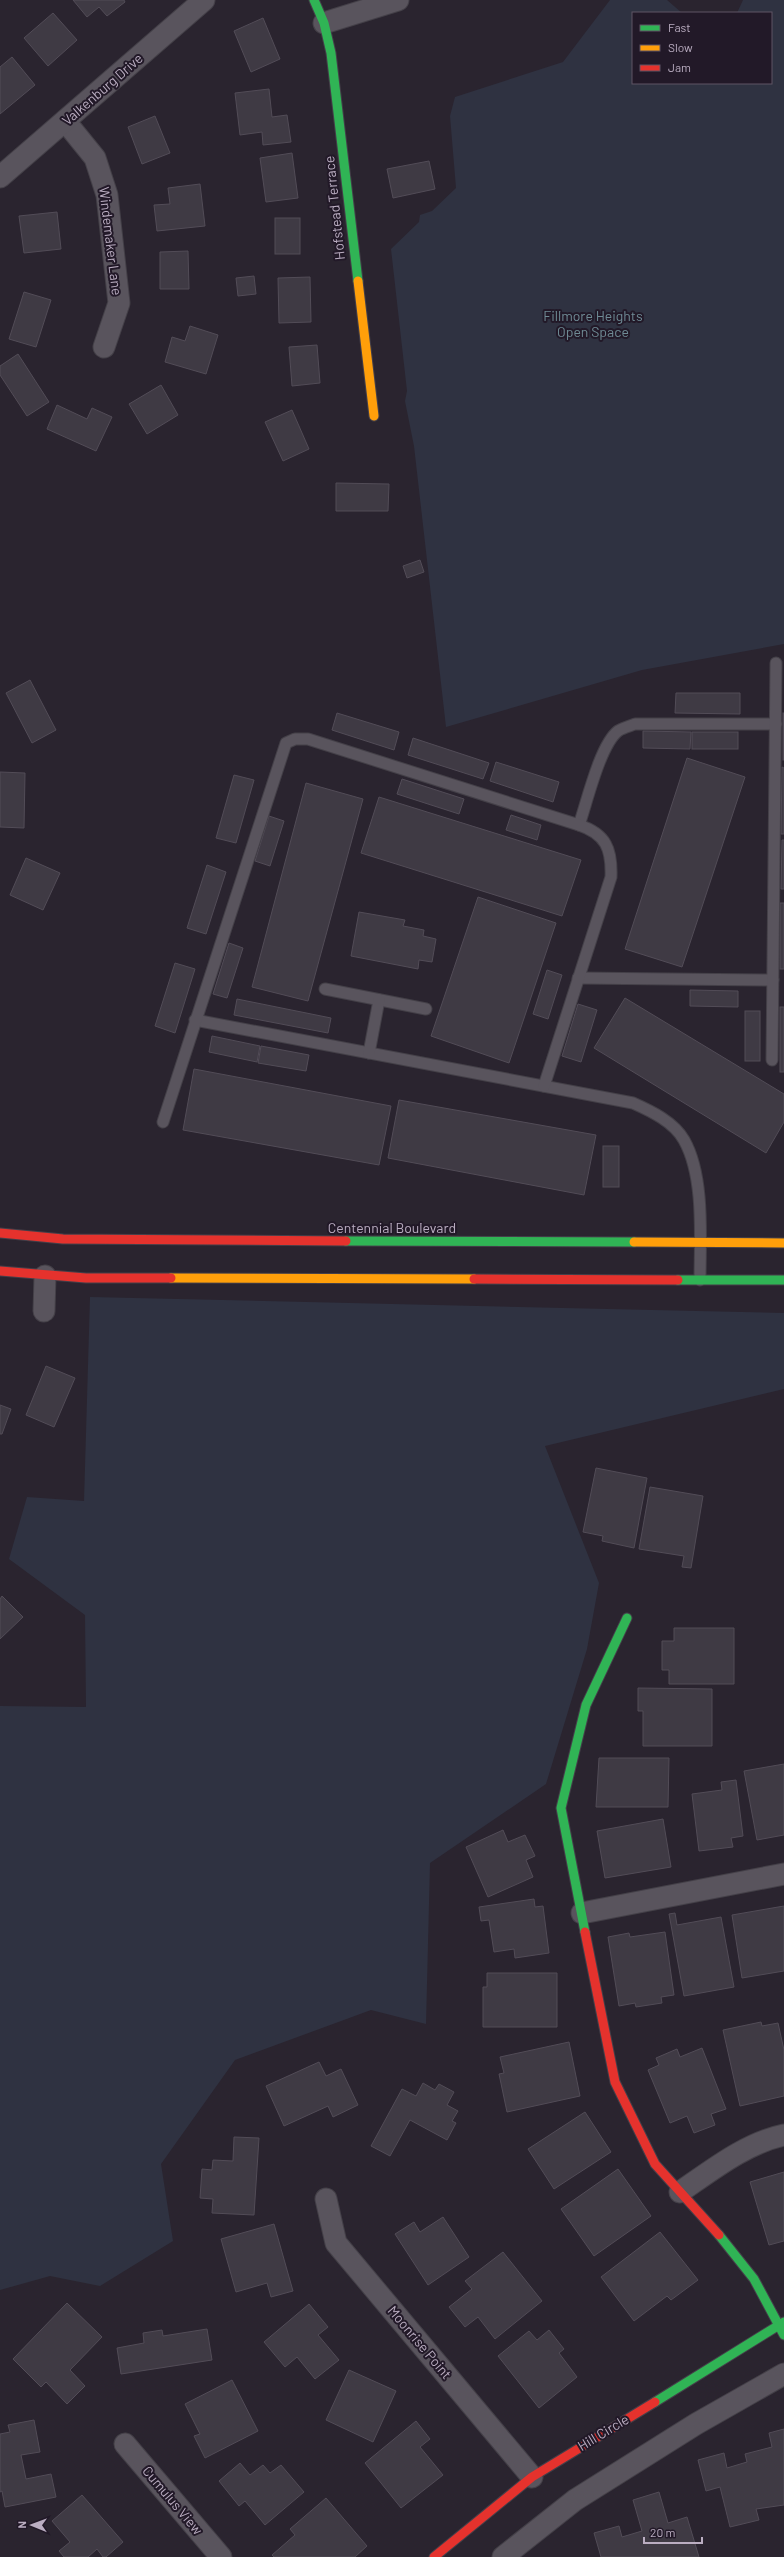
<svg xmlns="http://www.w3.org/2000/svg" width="784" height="2557" font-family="Barlow,sans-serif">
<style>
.green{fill:#2f3241}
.building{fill:#3f3a44;stroke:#524c57}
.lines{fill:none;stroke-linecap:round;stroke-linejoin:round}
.lane-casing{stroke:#444048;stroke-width:13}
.street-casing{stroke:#444048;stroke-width:23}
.fast-casing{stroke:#443f49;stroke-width:11}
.slow-casing{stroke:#443f49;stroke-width:11}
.jam-casing{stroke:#443f49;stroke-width:11}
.lane{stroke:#59545d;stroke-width:11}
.street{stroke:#59545d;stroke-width:21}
.fast{stroke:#30b455;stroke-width:9}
.slow{stroke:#ff9f0a;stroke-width:9}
.jam{stroke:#e5322d;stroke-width:9}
.labels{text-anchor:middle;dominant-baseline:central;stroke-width:4;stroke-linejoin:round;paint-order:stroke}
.street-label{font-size:14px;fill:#baadc1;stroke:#221928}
.park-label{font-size:14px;fill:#6f8b95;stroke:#221928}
</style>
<rect width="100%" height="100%" fill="#2a242f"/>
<g class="green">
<polygon points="610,0 667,0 682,13 633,13 633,83 771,83 771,13 737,13 743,0 784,0 784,644 642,670 446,727 414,446 405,401 407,391 391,249 419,222 420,215 432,211 456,188 450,116 455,97 563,62"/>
<polygon points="90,1297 784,1313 784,1389 545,1446 599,1583 587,1649 546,1784 430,1863 426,2024 371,2010 235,2060 161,2164 173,2241 100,2286 50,2276 0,2290 0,1706 86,1707 85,1615 9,1559 27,1497 84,1501"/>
</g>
<g class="building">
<polygon points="73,0 124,0 125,2 107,16 99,7 87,17"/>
<polygon points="53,13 77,40 48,66 24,38"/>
<polygon points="263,18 280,59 251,72 234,31"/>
<polygon points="12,57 35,85 0,114 0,67"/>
<polygon points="269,89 272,117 287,115 291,142 263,145 262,132 240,135 235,93"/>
<polygon points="155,116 170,153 142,164 128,127"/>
<polygon points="292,153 298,198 266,202 260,158"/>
<polygon points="429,161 435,189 393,198 387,169"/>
<polygon points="200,184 205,226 157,231 154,205 170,204 168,188"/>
<polygon points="57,212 61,249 24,253 19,216"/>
<rect x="275" y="218" width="25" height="36"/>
<polygon points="188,251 189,289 160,289 160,252"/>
<polygon points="254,276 256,294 238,296 236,278"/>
<polygon points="310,277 311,322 279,323 278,278"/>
<polygon points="24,292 51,300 36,347 9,339"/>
<polygon points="190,326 218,335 206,374 165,362 172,337 185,341"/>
<polygon points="317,345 320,383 292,386 289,347"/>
<polygon points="18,354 49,402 27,416 0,375 0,366"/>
<polygon points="161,385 178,415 147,434 129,404"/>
<polygon points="57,405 87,419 92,408 112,417 96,451 47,429"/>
<polygon points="292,410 309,449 283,461 265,422"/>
<polygon points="336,483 389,484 388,511 336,511"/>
<polygon points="420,560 424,572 407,578 403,566"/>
<polygon points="30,680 56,730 32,743 6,693"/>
<polygon points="676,693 740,693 740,714 675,713"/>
<polygon points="337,713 399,732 394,750 332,730"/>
<rect x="783" y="713" width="1" height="47"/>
<polygon points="643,731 691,732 690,749 643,748"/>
<rect x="692" y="732" width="46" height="17"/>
<polygon points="413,738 489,763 483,779 408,755"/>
<polygon points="687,758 745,777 682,967 625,949"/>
<polygon points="496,762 559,782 553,802 490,781"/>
<polygon points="782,767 784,768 784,834 781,834"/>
<polygon points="0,772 25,773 24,828 0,827"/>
<polygon points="234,775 254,780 236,843 216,838"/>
<polygon points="402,779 464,799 459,814 397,794"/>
<polygon points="306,783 363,799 308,1001 252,987"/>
<polygon points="379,797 581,860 562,916 361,853"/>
<polygon points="511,815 541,825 537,840 506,830"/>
<polygon points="269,816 284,821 270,866 255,861"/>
<polygon points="782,840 784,840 784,889 781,889"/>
<polygon points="26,858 60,873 43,910 10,895"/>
<polygon points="207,865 226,872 206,934 187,928"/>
<polygon points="478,897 556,923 509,1063 431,1036"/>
<rect x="780" y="903" width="4" height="66"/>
<polygon points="359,912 405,920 403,926 424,930 423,936 436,939 432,962 419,960 418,969 351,956"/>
<polygon points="229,943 243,948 227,998 213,994"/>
<polygon points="175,963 195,969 175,1033 155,1026"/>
<polygon points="547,970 562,975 548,1019 533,1014"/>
<polygon points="690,990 738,991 738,1007 690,1006"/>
<polygon points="625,998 784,1094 784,1122 766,1153 594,1048"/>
<polygon points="237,999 331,1018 328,1033 234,1015"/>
<polygon points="578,1004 597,1010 581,1062 562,1056"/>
<rect x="780" y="1007" width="4" height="65"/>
<rect x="745" y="1011" width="15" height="50"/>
<polygon points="212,1036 260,1046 257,1062 209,1052"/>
<polygon points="261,1046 309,1055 306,1071 258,1063"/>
<polygon points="194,1069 391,1106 379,1165 183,1130"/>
<polygon points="399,1100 596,1135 584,1195 388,1158"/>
<rect x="603" y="1146" width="16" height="41"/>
<polygon points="46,1366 75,1378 54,1427 26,1415"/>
<polygon points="0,1405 11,1409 2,1434 0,1434"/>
<polygon points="596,1468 647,1478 634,1548 602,1541 603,1536 583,1532"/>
<polygon points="650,1487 703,1496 691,1568 682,1567 684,1556 639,1549"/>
<polygon points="2,1596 23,1617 0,1639 0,1599"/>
<polygon points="674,1628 734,1628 734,1684 669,1684 669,1670 662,1670 662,1641 674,1641"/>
<polygon points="638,1688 712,1689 712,1746 643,1746 643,1711 638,1711"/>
<polygon points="599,1758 669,1758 668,1807 596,1807"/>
<polygon points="784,1764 784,1835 757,1840 744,1771"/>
<polygon points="736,1780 743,1836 731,1838 733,1847 699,1851 692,1794 722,1790 721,1782"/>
<polygon points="663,1819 671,1867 605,1878 597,1831"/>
<polygon points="503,1830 508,1842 525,1835 535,1856 526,1860 533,1877 488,1897 466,1847"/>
<polygon points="534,1899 535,1907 543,1906 549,1953 515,1958 514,1949 494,1952 489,1920 481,1921 479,1907"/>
<polygon points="784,1906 784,1971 742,1978 732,1915"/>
<polygon points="675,1913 677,1925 721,1917 734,1987 684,1996 669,1914"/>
<polygon points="665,1932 674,1995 661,1997 662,2003 636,2007 635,2003 619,2006 608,1937 629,1933 630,1937"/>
<polygon points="487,1973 557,1973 557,2027 483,2027 483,1987 487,1987"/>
<polygon points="761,2022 762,2026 778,2023 784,2050 784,2096 740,2106 723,2030"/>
<polygon points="569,2042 580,2096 507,2112 499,2074 504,2073 500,2057"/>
<polygon points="702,2048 726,2109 711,2114 715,2125 694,2133 687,2116 670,2123 648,2070 659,2065 656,2058 677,2049 680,2057"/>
<polygon points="319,2062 326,2076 341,2069 358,2105 333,2117 328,2106 284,2126 266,2086"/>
<polygon points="423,2083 435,2090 439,2084 454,2092 447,2105 458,2111 452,2121 456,2123 447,2140 410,2120 390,2156 371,2146 402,2089 416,2096"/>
<polygon points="585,2112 611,2152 554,2189 528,2149"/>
<polygon points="234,2137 259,2138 254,2215 212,2213 213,2199 200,2198 202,2169 212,2170 213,2160 233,2161"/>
<polygon points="618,2169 651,2216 594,2256 561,2209"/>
<polygon points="784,2172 784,2241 769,2245 750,2182"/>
<polygon points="443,2217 469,2257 428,2285 395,2234 414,2222 420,2232"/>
<polygon points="274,2224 293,2291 271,2297 267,2283 236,2292 221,2239"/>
<polygon points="660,2232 698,2280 671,2300 667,2296 634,2321 601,2277"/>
<polygon points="503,2252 542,2301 495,2339 478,2317 465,2327 449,2307 472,2289 465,2281"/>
<polygon points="67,2303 102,2337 70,2370 85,2386 67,2404 46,2382 41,2387 13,2359"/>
<polygon points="309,2304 328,2327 318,2335 339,2360 315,2379 297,2357 285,2367 264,2342"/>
<polygon points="207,2329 212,2360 121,2374 117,2348 144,2343 143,2333 162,2330 163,2336"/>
<polygon points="549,2330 564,2349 559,2353 577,2377 539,2408 498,2356 529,2331 537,2340"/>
<polygon points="349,2370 396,2391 373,2442 326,2420"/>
<polygon points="232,2380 258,2431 205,2458 194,2436 200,2434 185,2404"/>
<polygon points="34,2420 40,2452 21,2455 26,2479 51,2474 56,2497 5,2507 2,2491 0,2492 0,2434 10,2432 8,2425"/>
<polygon points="416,2421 430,2439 420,2447 443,2475 401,2508 365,2463"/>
<polygon points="784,2429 784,2505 756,2509 759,2520 730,2527 720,2487 706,2491 698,2460 724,2453 727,2468 747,2462 745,2454 772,2447 769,2433"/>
<polygon points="240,2463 250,2475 263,2465 270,2473 281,2465 304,2492 265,2525 245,2501 239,2506 219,2481"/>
<polygon points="659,2492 668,2523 687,2517 699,2557 601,2557 594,2533 619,2526 622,2537 642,2531 633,2500"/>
<polygon points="82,2495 123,2542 106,2557 103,2557 97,2549 88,2557 64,2557 59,2551 70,2542 52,2521"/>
<polygon points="326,2498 367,2546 355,2557 274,2557 272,2555 295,2535 290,2529"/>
</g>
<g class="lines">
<g class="lane-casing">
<g id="lane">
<path d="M579,825C587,802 600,745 618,731C622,728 630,726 635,724H776"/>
<polyline points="578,978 773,980"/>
<polyline points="325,989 426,1009"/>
<path d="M195,1020L633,1103C651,1111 674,1122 684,1140C705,1177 700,1239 700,1280"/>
<polyline points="369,1053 379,1000"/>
<polyline points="772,1060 776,663"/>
<path d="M163,1122L286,743L295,739H308L579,825C606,834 612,849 611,877L544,1086"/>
</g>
</g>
<g class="street-casing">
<g id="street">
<polyline points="324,23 398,0"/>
<polyline points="65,121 95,158 107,195 119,303 104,347"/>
<polyline points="0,177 204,0"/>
<polyline points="44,1311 45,1276"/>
<polyline points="582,1913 784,1874"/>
<path d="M680,2192C712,2170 746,2143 784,2135"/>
<polyline points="326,2199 336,2243 532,2477"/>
<polyline points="125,2444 221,2557"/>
<polyline points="503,2557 575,2500 696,2424 784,2374"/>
</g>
</g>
<g class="fast-casing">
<g id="fast">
<polyline points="314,0 324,23 331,53 358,281"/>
<polyline points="346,1241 634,1242"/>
<polyline points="678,1280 784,1280"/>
<polyline points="585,1932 561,1808 586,1705 627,1618"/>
<polyline points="719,2235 754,2279 784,2335"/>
<polyline points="655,2402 784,2322"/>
</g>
</g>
<g class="slow-casing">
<g id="slow">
<polyline points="358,281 374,416"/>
<polyline points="634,1242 784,1243"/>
<polyline points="171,1278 474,1279"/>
</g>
</g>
<g class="jam-casing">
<g id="jam">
<polyline points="0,1233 63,1239 346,1241"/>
<polyline points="0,1271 86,1278 171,1278"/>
<polyline points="474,1279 678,1280"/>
<polyline points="585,1932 615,2082 655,2164 719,2235"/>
<polyline points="434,2557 532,2477 655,2402"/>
</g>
</g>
<use href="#lane" class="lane"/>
<use href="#street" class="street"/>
<use href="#fast" class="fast"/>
<use href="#slow" class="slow"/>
<use href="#jam" class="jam"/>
</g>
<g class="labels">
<g class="street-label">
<text transform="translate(102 89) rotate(-41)">Valkenburg Drive</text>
<text transform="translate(334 208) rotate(-96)">Hofstead Terrace</text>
<text transform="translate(111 241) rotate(83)">Windemaker Lane</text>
<text x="392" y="1227">Centennial Boulevard</text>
<text transform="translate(420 2342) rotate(50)">Moonrise Point</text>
<text transform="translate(603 2432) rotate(-31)">Hill Circle</text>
<text transform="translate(173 2500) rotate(50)">Cumulus View</text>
</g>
<g class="park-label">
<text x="593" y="315">Fillmore Heights<tspan x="593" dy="16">Open Space</tspan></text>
</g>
</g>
<rect x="632" y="12" width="140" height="72" fill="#221928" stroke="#5f5465"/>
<rect x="640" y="25" width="20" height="6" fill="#30b455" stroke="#5f5465"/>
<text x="668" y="32" font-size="12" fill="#baadc1">Fast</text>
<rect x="640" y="45" width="20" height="6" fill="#ff9f0a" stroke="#5f5465"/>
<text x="668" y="52" font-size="12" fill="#baadc1">Slow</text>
<rect x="640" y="65" width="20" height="6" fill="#e5322d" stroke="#5f5465"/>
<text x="668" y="72" font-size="12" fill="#baadc1">Jam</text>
<g transform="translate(32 2525) rotate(271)" stroke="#221928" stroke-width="3" paint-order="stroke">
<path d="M0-3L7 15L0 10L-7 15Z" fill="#baadc1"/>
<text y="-6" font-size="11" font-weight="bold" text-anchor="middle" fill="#baadc1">N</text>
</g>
<path d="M644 2537v6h58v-6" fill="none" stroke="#baadc1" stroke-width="2"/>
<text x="650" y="2537" font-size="12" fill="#baadc1" stroke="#221928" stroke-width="3" paint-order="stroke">20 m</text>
</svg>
